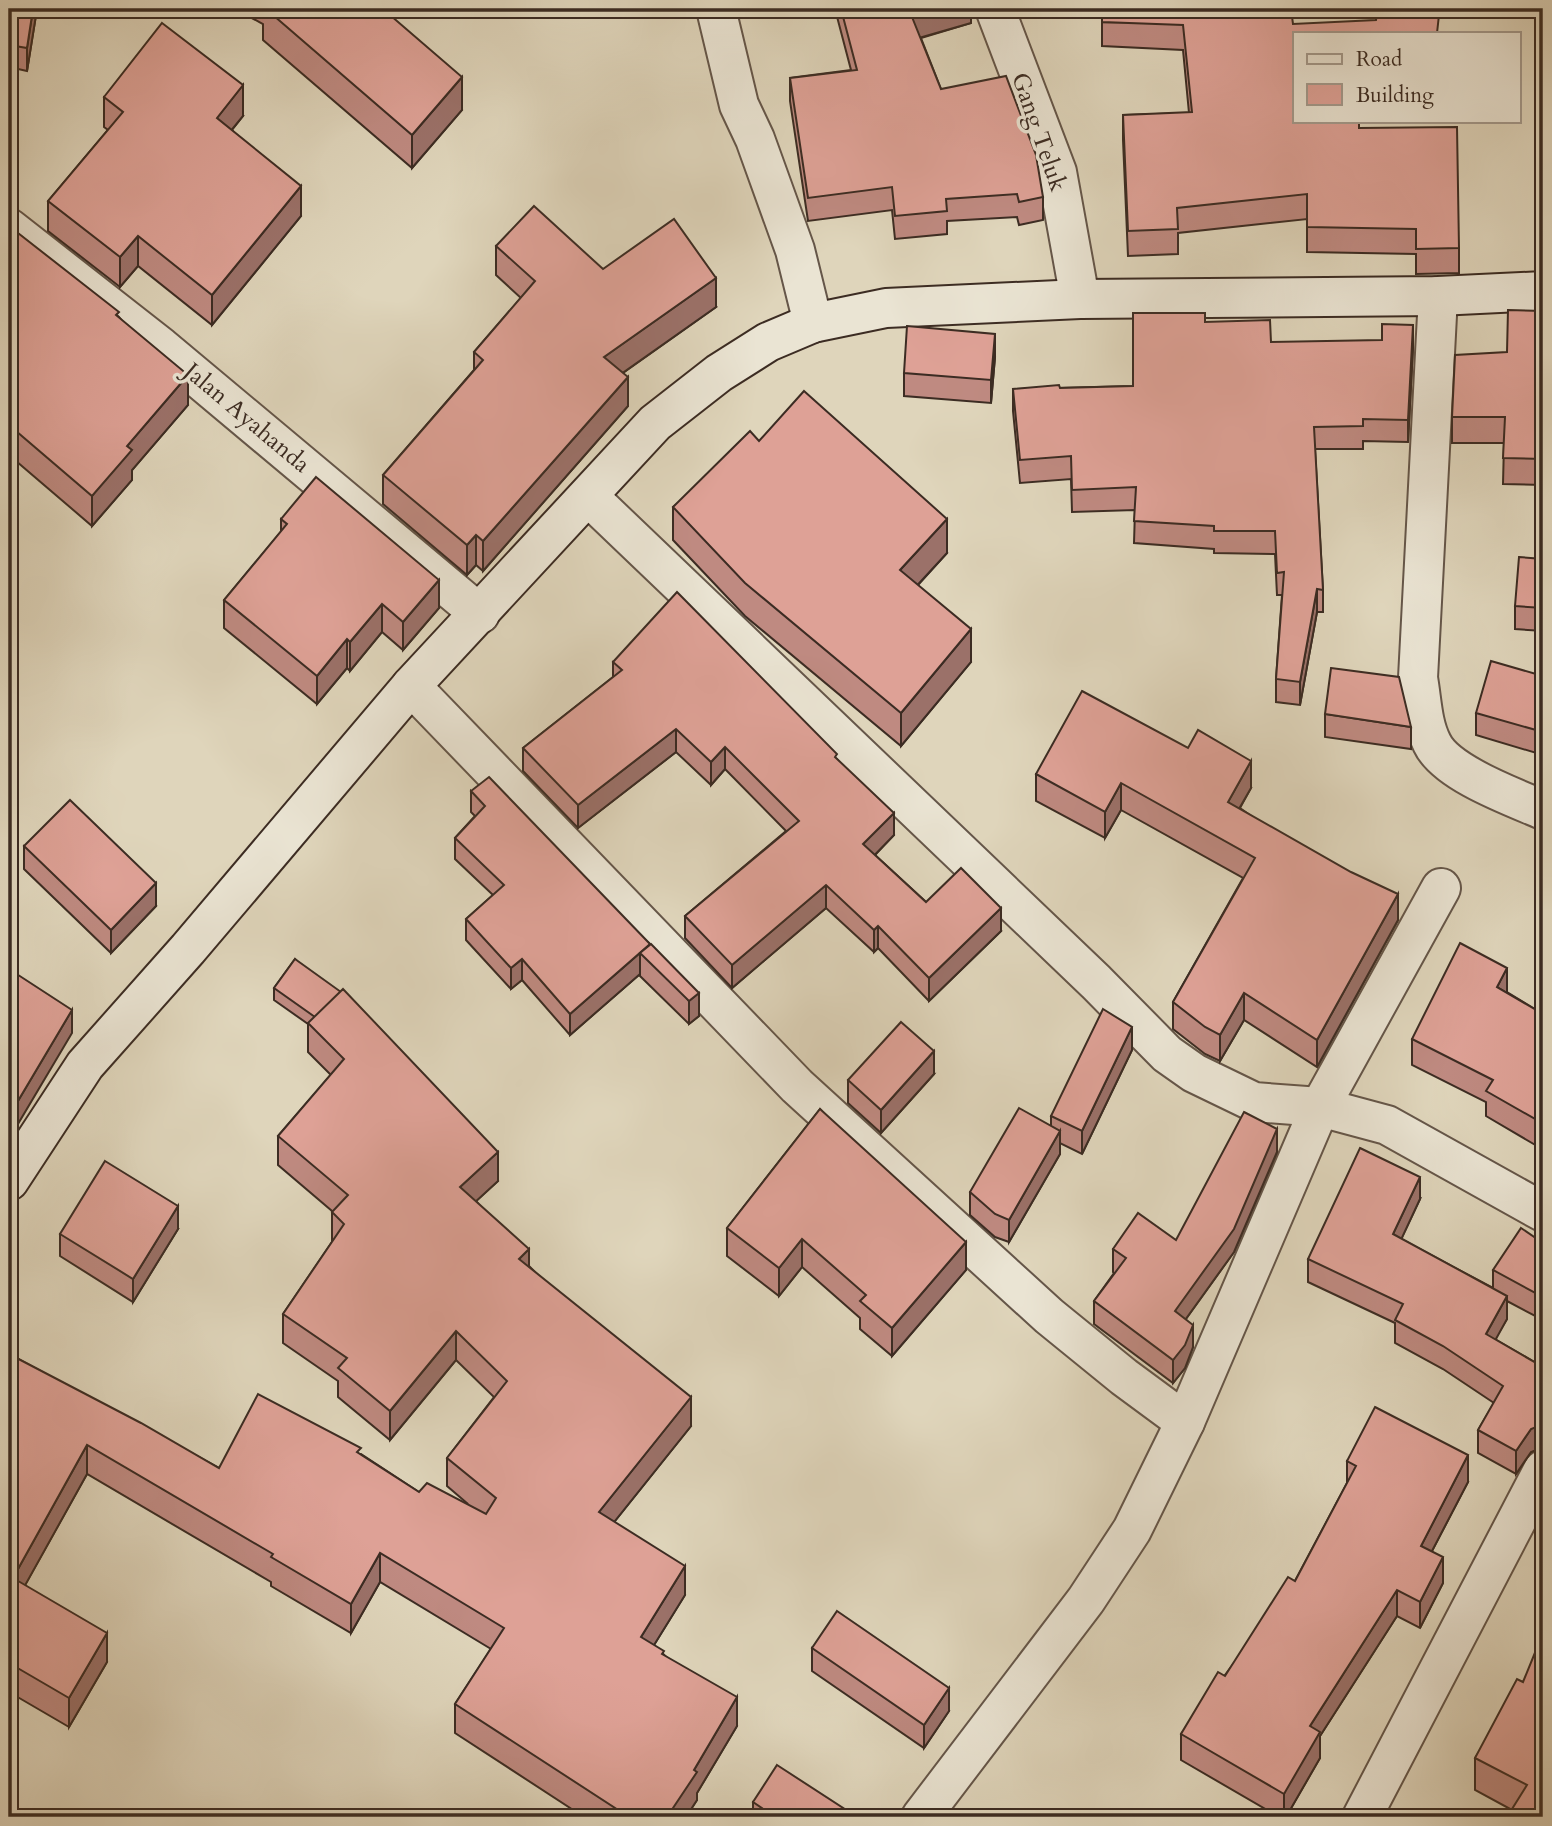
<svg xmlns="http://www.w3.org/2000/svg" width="1552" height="1826" font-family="Cardo,serif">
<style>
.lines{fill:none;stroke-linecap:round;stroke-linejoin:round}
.street-casing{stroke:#655649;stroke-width:42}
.secondary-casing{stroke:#3c2c23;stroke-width:42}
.street{stroke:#eae4d3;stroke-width:38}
.secondary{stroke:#eae4d3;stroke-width:38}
.wall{fill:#bf8a81;stroke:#3c2c23;stroke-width:2}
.shaded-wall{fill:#9b7169;stroke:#3c2c23;stroke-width:2}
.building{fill:#dea196;stroke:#3c2c23;stroke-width:2}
.labels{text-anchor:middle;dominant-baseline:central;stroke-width:7;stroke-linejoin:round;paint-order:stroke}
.street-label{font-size:24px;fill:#3c2c23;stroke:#eae4d3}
</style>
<rect width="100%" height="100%" fill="#dfd5bb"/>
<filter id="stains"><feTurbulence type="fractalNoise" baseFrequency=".00286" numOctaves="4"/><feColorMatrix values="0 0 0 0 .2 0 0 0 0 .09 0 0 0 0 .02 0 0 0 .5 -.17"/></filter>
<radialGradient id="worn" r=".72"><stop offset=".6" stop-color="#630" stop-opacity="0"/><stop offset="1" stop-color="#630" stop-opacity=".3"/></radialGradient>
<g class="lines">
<g class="street-casing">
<g id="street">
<polyline points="716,9 739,105 755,139 795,250 813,323"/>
<polyline points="995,9 1057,172 1080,299"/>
<polyline points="9,228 161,347 480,614"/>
<path d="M1438,296L1418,678C1422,700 1422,723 1432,743C1446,773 1513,797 1543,810"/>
<polyline points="589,497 1096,982 1167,1054 1194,1073 1254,1102 1320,1107 1387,1125 1543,1212"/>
<polyline points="411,686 797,1086 1049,1316 1124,1377 1185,1422"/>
<polyline points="921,1817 1086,1600 1132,1530 1185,1422 1320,1107 1441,888"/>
<polyline points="1362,1817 1543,1470"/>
</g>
</g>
<g class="secondary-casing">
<polyline id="secondary" points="9,1181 85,1065 188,949 411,686 655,423 719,373 768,342 813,323 886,308 1080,299 1438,296 1543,291"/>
</g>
<use href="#street" class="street"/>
<use href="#secondary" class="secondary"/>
</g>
<g class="wall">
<polygon points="9,9 37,9 27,71 9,67"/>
<polygon points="235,9 383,9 462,110 412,168 263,40 263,24"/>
<polygon points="835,9 971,9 971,23 921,38 941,89 1043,197 1043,220 1019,225 1017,217 947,221 947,234 895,239 892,210 808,221 790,101 790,78 851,70"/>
<polygon points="1102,22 1293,24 1439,33 1295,33 1359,128 1459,248 1459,273 1416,274 1416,254 1307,252 1307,219 1178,233 1178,254 1128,256 1123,140 1123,115 1189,113 1183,50 1102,46"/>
<polygon points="104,97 243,116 232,130 301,216 212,325 138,266 120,287 48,231 48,201 108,130 104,127"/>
<polygon points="9,226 119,317 188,405 132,470 132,480 92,526 9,455"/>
<polygon points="496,246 603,269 716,307 623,373 628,406 483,571 476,565 467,575 383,504 383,475 474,370 474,352 521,298 496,275"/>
<polygon points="1543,311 1543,485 1503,484 1504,443 1452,443 1452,417 1507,352"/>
<polygon points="1205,322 1271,342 1413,347 1408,442 1363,441 1363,449 1315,449 1323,590 1323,612 1317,612 1300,705 1276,702 1276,679 1282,595 1277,595 1275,554 1214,553 1214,549 1134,543 1135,510 1072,512 1071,479 1020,483 1013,411 1013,389 1133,386"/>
<polygon points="995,357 991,403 904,396 904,373"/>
<polygon points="759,441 947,553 918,585 971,662 901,746 745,616 673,540 673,507"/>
<polygon points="281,519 439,608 403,650 382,632 350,671 347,668 317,704 224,628 224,600 281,532"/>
<polygon points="1543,559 1543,631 1515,629 1515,606"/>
<polygon points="613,662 837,759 894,835 875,855 926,902 1001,931 929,1001 878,948 874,952 826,908 732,988 685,938 685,916 786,831 725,769 711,785 676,752 578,828 523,771 523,748 613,677"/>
<polygon points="1543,676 1543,755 1476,735 1476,713"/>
<polygon points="1325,714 1411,727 1411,749 1325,737"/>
<polygon points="1036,774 1251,788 1240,808 1398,920 1317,1067 1244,1020 1220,1061 1205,1054 1173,1029 1173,1002 1243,878 1121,810 1105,838 1036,801"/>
<polygon points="471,791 650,944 699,1016 689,1024 640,976 640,974 570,1035 522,980 511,989 466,940 466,919 493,895 455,859 455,838 475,816 471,812"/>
<polygon points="24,846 156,906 111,953 24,869"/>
<polygon points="295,959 498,1181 476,1201 529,1266 691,1426 614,1522 685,1595 654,1645 737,1726 697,1793 697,1800 686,1817 584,1817 455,1733 455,1704 491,1649 380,1582 351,1633 271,1586 271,1582 87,1474 25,1585 107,1662 69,1727 9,1692 9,1354 219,1468 361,1454 419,1492 468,1504 447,1486 447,1458 494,1397 456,1360 390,1440 338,1397 338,1381 283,1343 283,1314 332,1242 332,1211 278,1165 278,1136 331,1075 308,1052 308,1024 274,1000 274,988"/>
<polygon points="1507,992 1543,1014 1543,1161 1537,1157 1537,1146 1486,1116 1486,1102 1412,1065 1412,1039"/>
<polygon points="1132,1050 1082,1154 1060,1143 1060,1154 1009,1242 995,1237 970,1215 970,1192 1051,1127 1051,1116"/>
<polygon points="934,1074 881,1133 848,1103 848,1080"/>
<polygon points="820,1109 966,1270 892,1356 860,1329 860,1318 802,1267 779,1296 727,1256 727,1228"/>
<polygon points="1277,1152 1234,1252 1186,1319 1193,1347 1185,1368 1173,1383 1094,1324 1094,1301 1114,1273 1113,1272 1113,1249 1176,1240"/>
<polygon points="1420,1199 1401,1239 1493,1288 1493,1270 1543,1243 1543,1311 1539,1318 1507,1301 1507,1319 1495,1339 1543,1367 1543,1441 1539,1449 1531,1452 1516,1474 1478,1453 1478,1430 1494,1403 1443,1369 1395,1343 1395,1323 1308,1282 1308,1259"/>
<polygon points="178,1229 133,1302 60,1256 60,1234"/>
<polygon points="1347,1461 1468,1482 1432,1551 1443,1583 1420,1628 1397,1616 1320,1736 1320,1758 1286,1817 1279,1817 1181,1760 1181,1734 1295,1581 1347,1483"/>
<polygon points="812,1648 949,1711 924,1748 812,1671"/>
<polygon points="1523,1682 1543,1817 1512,1810 1475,1790 1475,1758"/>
<polygon points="753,1802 857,1817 753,1817"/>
</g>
<g class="shaded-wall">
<polygon points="33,9 37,9 27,71 27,48"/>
<polygon points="942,9 971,9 971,23 912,40 912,17"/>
<polygon points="462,77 462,110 412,168 412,135"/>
<polygon points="243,85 243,116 217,148 217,118"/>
<polygon points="301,186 301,216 212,325 212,295"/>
<polygon points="138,236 138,266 120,287 120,257"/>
<polygon points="716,278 716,307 604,386 604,357"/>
<polygon points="1413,325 1413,347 1408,442 1408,420"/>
<polygon points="995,334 995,357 991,403 991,380"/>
<polygon points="188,375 188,405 132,470 132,480 92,526 92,496 127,446"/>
<polygon points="628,377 628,406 483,571 483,541"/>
<polygon points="947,519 947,553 900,604 900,570"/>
<polygon points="476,535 476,565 467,575 467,545"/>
<polygon points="439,580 439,608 403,650 403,622"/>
<polygon points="1317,589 1317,612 1300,705 1300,682"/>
<polygon points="382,604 382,632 350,671 350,642"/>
<polygon points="971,629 971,662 901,746 901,713"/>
<polygon points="347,639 347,668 317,704 317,676"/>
<polygon points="676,729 676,752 578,828 578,805"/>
<polygon points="725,747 725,769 711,785 711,762"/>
<polygon points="1251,761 1251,788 1228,828 1228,802"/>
<polygon points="1121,783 1121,810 1105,838 1105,812"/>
<polygon points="894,813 894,835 863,867 863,844"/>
<polygon points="156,883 156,906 111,953 111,930"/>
<polygon points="826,885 826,908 732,988 732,965"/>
<polygon points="1398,894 1398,920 1317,1067 1317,1040"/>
<polygon points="1001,908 1001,931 929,1001 929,978"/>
<polygon points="878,926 878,948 874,952 874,930"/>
<polygon points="640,953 640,974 570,1035 570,1014"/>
<polygon points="522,959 522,980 511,989 511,968"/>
<polygon points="1507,968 1507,993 1497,987"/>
<polygon points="699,993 699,1016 689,1024 689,1001"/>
<polygon points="1244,993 1244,1020 1220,1061 1220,1035"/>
<polygon points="72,1010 72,1033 9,1139 9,1116"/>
<polygon points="1132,1027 1132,1050 1082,1154 1082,1131"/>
<polygon points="934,1051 934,1074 881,1133 881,1110"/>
<polygon points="1277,1129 1277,1152 1234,1252 1175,1334 1175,1311"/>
<polygon points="1060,1131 1060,1154 1009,1242 1009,1220"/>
<polygon points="498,1152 498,1181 460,1216 460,1187"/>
<polygon points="1420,1177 1420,1199 1393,1257 1393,1234"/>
<polygon points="178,1206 178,1229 133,1302 133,1279"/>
<polygon points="802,1239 802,1267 779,1296 779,1268"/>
<polygon points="966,1242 966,1270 892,1356 892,1328"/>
<polygon points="529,1249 529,1278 519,1259"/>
<polygon points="1543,1289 1543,1311 1539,1318 1539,1295"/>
<polygon points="1507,1296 1507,1319 1486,1357 1486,1334"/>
<polygon points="1193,1325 1193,1347 1185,1368 1173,1383 1173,1360"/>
<polygon points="456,1331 456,1360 390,1440 390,1411"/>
<polygon points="691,1397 691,1426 599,1541 599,1512"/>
<polygon points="1543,1419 1543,1441 1539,1449 1531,1452 1516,1474 1516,1451 1531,1429"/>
<polygon points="87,1445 87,1474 13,1607 13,1578"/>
<polygon points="1468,1455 1468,1482 1421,1572 1421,1546"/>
<polygon points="380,1553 380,1582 351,1633 351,1604"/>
<polygon points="1443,1557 1443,1583 1420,1628 1420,1602"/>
<polygon points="685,1566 685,1595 641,1666 641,1637"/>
<polygon points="1397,1590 1397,1616 1320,1736 1320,1758 1286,1817 1284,1817 1284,1794 1310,1726"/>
<polygon points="107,1633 107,1662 69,1727 69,1698"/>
<polygon points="949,1688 949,1711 924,1748 924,1725"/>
<polygon points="737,1697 737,1726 697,1793 697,1800 686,1817 667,1817 694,1770"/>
</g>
<g class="building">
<polygon points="9,9 33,9 27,48 9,45"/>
<polygon points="266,9 383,9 462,77 412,135"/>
<polygon points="841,9 942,9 912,17 941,89 1006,76 1036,155 1043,197 1019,202 1017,194 946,199 947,211 895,216 892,187 808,198 790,78 857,70"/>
<polygon points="1102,9 1291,9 1293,24 1376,20 1378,9 1439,15 1437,33 1295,33 1295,121 1359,121 1359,128 1457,127 1459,248 1416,249 1416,229 1307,227 1307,194 1177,208 1178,229 1128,231 1123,115 1192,112 1183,25 1102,22"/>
<polygon points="162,23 243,85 217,118 301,186 212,295 138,236 120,257 48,201 123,112 104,97"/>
<polygon points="534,206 603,269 674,219 716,278 604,357 628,377 483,541 476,535 467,545 383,475 483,360 474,352 535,281 496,246"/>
<polygon points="9,226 119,312 116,315 188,375 127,446 132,450 92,496 9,425"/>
<polygon points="1508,310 1543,311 1543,459 1503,458 1505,417 1452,417 1455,355 1507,352"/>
<polygon points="1133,313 1205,313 1205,322 1270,320 1271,342 1382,340 1382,324 1413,325 1408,420 1363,419 1363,426 1314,427 1323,590 1317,589 1300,682 1276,679 1284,572 1277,573 1275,531 1214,531 1214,526 1134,521 1136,487 1072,490 1071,456 1020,460 1013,389 1059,385 1060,388 1133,386"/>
<polygon points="907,326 995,334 991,380 904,373"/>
<polygon points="804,391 947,519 900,570 971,629 901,713 745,583 673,507 750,431 759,441"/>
<polygon points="316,477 439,580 403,622 382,604 350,642 347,639 317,676 224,600 287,524 281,519"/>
<polygon points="1519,557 1543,559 1543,608 1515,606"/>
<polygon points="677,592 837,754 835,757 894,813 863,844 926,902 961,868 1001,908 929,978 878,926 874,930 826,885 732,965 685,916 799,821 725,747 711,762 676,729 578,805 523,748 622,670 613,662"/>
<polygon points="1491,661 1543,676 1543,732 1476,713"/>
<polygon points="1331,668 1399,677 1411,727 1325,714"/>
<polygon points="1082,691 1188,748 1198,730 1251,761 1228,802 1351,872 1398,894 1317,1040 1244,993 1220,1035 1205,1027 1173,1002 1255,858 1121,783 1105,812 1036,774"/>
<polygon points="489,777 650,944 570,1014 522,959 511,968 466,919 504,885 455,838 485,806 471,791"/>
<polygon points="70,800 156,883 111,930 24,846"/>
<polygon points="1460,943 1507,968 1497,987 1543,1014 1543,1135 1537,1132 1542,1123 1486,1091 1493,1080 1412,1039"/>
<polygon points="651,944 699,993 689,1001 640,953"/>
<polygon points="295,959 341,992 315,1017 274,988"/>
<polygon points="9,969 72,1010 9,1116"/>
<polygon points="343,989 498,1152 460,1187 529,1249 519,1259 691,1397 599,1512 685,1566 641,1637 664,1651 662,1654 737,1697 694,1770 697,1772 667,1817 629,1817 455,1704 504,1628 380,1553 351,1604 271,1557 273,1554 87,1445 13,1578 107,1633 69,1698 9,1663 9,1354 141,1423 219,1468 258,1394 361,1448 357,1452 419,1492 427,1483 486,1514 496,1498 447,1458 507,1381 456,1331 390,1411 338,1368 347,1358 283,1314 344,1224 332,1212 348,1195 278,1136 344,1059 308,1023"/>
<polygon points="1103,1009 1132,1027 1082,1131 1051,1116"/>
<polygon points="901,1022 934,1051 881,1110 848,1080"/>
<polygon points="1019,1108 1060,1131 1009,1220 995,1214 970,1192"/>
<polygon points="820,1109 966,1242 892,1328 860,1301 866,1295 802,1239 779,1268 727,1228"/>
<polygon points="1244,1112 1277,1129 1234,1229 1175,1311 1193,1325 1185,1345 1173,1360 1094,1301 1126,1258 1113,1249 1138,1213 1176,1240"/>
<polygon points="1360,1148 1420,1177 1393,1234 1507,1296 1486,1334 1543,1367 1543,1419 1539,1426 1531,1429 1516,1451 1478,1430 1503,1386 1443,1346 1395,1320 1403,1304 1308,1259"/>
<polygon points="105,1161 178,1206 133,1279 60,1234"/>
<polygon points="1521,1228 1543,1243 1543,1289 1539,1295 1493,1270"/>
<polygon points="1375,1407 1468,1455 1421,1546 1443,1557 1420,1602 1397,1590 1310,1726 1320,1732 1284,1794 1181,1734 1218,1672 1225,1676 1288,1577 1295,1581 1356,1466 1347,1461"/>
<polygon points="837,1611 949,1688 924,1725 812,1648"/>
<polygon points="1543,1633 1543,1817 1507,1817 1527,1785 1475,1758 1517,1679 1523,1682"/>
<polygon points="777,1765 857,1817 770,1817 772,1815 753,1802"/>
</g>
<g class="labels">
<g class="street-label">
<text transform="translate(1039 132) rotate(71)">Gang Teluk</text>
<text transform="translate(247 418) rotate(40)">Jalan Ayahanda</text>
</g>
</g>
<rect width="1552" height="1826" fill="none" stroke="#dfd5bb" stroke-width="35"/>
<rect x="10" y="10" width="1531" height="1805" fill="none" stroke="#3c2c23" stroke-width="3.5"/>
<rect x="18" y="18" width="1517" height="1791" fill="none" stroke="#3c2c23" stroke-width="2"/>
<rect x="1293" y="32" width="228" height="91" fill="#eae4d3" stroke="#a49a8d" stroke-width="2"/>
<rect x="1307" y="54" width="35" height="10" fill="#eae4d3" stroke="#a49a8d" stroke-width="2"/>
<text x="1356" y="66" font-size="21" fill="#3c2c23">Road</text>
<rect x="1307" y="84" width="35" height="21" fill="#dea196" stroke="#a49a8d" stroke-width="2"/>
<text x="1356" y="102" font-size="21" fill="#3c2c23">Building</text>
<rect width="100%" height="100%" filter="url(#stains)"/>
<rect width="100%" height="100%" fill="url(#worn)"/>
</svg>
